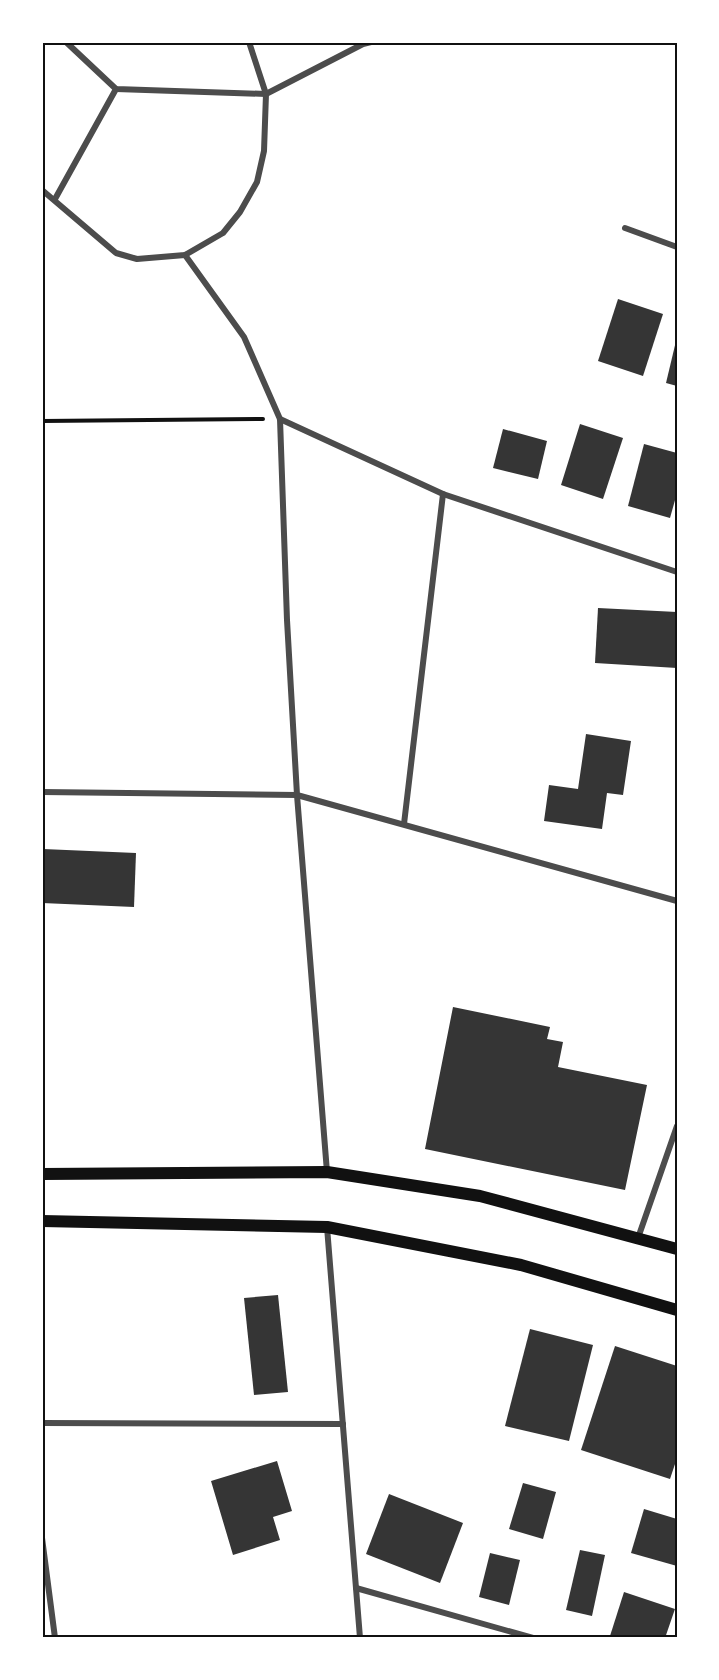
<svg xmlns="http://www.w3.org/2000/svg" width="719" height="1680" font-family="Montserrat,sans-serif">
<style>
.building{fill:#353535}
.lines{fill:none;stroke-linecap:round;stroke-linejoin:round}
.path{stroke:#111;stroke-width:4}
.minor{stroke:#4c4c4c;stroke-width:6}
.secondary{stroke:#111;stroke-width:12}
.neatline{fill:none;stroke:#111;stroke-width:2}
</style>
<rect width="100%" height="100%" fill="#fff"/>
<g class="building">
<polygon points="618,299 663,314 643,376 598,361"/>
<polygon points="676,341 677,341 677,386 666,383"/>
<polygon points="580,424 623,438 603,499 561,485"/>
<polygon points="503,429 547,441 538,479 493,468"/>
<polygon points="644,444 677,453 677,493 670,518 628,506"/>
<polygon points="598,608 677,612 677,668 595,663"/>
<polygon points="586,734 631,741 623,795 607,793 602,829 544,821 549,785 578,789"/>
<polygon points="43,849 136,853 134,907 42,903"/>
<polygon points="453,1007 550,1027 547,1039 563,1042 558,1067 647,1085 625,1190 425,1149"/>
<polygon points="278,1295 288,1392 254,1395 244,1298"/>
<polygon points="530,1329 593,1345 569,1441 505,1426"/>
<polygon points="615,1346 677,1366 677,1458 670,1479 581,1450"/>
<polygon points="277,1461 292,1511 273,1517 280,1540 233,1555 211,1481"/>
<polygon points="523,1483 556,1492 543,1539 509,1529"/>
<polygon points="389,1494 463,1523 440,1583 366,1554"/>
<polygon points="644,1509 677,1519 677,1566 631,1553"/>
<polygon points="580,1550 605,1555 592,1616 566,1610"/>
<polygon points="490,1553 520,1560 509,1605 479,1597"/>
<polygon points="624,1592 675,1609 665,1638 615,1638 610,1636"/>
</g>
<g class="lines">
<polyline class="path" points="42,421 263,419"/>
<g class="minor">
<polyline points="66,42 116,89 266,94 363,44 371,42"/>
<polyline points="42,190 116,253 137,259 185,255 223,233 240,212 257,182 264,151 266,94 249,42"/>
<polyline points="55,199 116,89"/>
<polyline points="625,228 677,247"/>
<polyline points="185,255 244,337 280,419 287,620 297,795 677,901"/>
<polyline points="280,419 443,494 677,572"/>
<polyline points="42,792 297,795 327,1172"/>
<polyline points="404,824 443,494"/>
<polyline points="327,1227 360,1638"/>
<polyline points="638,1238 677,1126"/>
<polyline points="42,1423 343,1424"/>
<polyline points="42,1538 55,1638"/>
<polyline points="356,1588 533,1638"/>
</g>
<g class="secondary">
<polyline points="42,1174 327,1172 480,1196 677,1249"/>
<polyline points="42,1221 327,1227 521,1265 677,1310"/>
</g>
</g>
<rect width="719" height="1680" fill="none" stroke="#ffffff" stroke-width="87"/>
<rect x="44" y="44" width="632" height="1592" class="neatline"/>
</svg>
